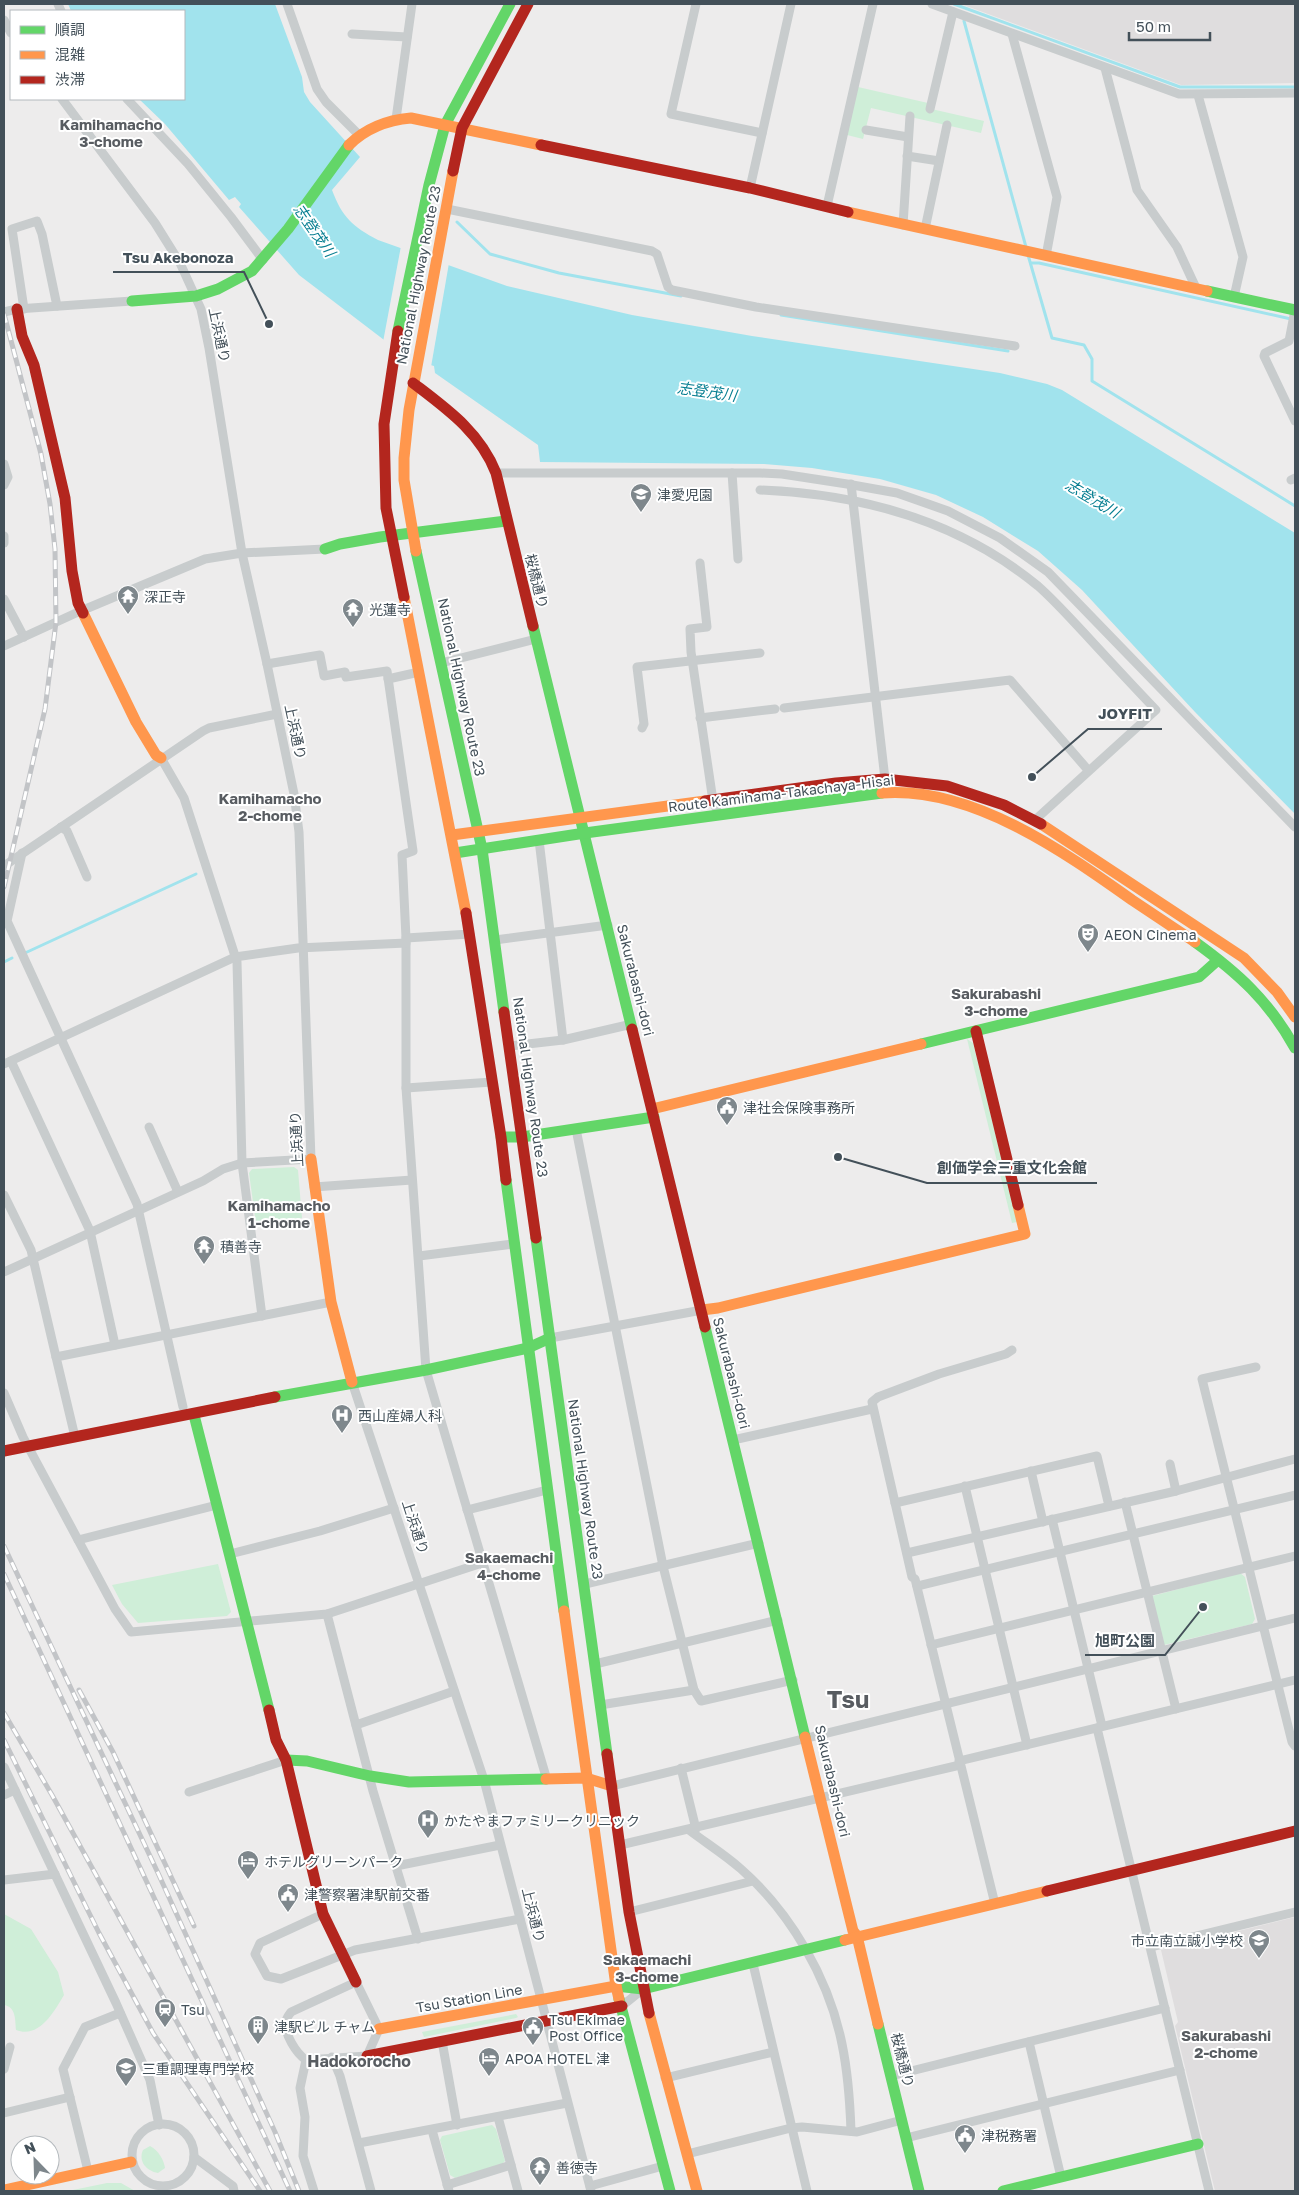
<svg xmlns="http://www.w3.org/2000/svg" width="1299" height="2195" font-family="'Golos Text','Noto Sans JP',sans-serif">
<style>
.education{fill:#dfddde}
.green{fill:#cfeed8}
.water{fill:#a1e3ed}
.pier{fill:#edecec}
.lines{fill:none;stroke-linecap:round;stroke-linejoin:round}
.stream{stroke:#a1e3ed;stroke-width:3}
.street{stroke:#c8cccd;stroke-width:9}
.fast{stroke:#63d668;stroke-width:11}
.slow{stroke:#ff974d;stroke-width:11}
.jam{stroke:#b3261e;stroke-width:11}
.rail-casing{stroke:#c2c4c7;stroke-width:5}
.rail{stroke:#fff;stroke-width:3;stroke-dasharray:9;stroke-linecap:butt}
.labels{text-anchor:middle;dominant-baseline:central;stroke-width:4;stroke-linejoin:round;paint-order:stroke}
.street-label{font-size:14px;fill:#435059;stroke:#fff}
.poi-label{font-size:14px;fill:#435059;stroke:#fff;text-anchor:start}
.neighbourhood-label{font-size:15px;font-weight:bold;fill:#585c61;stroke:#fff}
.water-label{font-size:15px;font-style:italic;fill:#087f92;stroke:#fff}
.quarter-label{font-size:16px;font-weight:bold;fill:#585c61;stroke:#fff}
.town-label{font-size:24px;font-weight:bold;fill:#585c61;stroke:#fff}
.leader{fill:none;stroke:#435059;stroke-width:2}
.callout-dot{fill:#435059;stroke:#fff;stroke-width:2}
.callout-label{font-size:15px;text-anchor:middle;font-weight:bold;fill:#435059;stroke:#fff;stroke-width:4;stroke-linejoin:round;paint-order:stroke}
</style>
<rect width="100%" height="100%" fill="#edecec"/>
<g class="education">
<polygon points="961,4 1295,4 1295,83 1181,85"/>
<polygon points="1295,1917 1295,2191 1215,2191 1175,2026 1178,2022 1161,1950"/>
</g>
<g class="green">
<polygon points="858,87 928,103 927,108 984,121 981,133 871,108 863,139 847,135"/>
<polygon points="967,1039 973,1043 1017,1222 1012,1223"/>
<polygon points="294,1167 298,1170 302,1218 256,1224 249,1173 252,1169"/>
<polygon points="218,1564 231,1612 227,1616 138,1623 122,1604 112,1585"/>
<polygon points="1240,1573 1245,1577 1255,1619 1252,1624 1164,1645 1152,1596"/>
<path d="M4,1914L31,1929L58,1972L64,1995C54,2012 39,2039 16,2030C15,2019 16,2007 4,2005Z"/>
<polygon points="516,2014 518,2017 516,2018 424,2037 422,2032"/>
<polygon points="492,2125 496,2129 505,2161 502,2164 455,2178 450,2175 440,2140 442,2136"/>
<path d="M150,2146C158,2150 164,2160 165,2168L158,2173C146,2171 138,2161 143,2150Z"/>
<polygon points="107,2183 121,2183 135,2191 68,2191"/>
</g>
<path class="water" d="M68,4H275L302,77L304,92L310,102L360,157L332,190C342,217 353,227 378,240L507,286L632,315L752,336L1000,373L1047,384L1062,390L1295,533V814L1195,712L1082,590L1038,551L983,517L936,495L880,479L812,468L764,464L540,462L538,445L435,373L434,366L409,359L299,275L239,207L241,204L235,197L229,200L165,124L139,99H184V11H71Z"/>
<polygon class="pier" points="401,246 449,263 431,367 408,361 383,342"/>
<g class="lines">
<g class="stream">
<polyline points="954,4 1180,87 1295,87"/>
<polyline points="964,21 1026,247"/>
<polyline points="457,222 490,254 559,273 681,296"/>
<polyline points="1028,255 1052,338 1084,345 1092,359 1092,381 1295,506"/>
<polyline points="1031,263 1039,263 1291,319"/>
<polyline points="781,315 1008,351"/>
<polyline points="25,953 196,874"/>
<polyline points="4,962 12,958"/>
</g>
<g class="street">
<polyline points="58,4 61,11"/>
<polyline points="287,4 317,89 326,102 359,135"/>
<polyline points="696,4 671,114 762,133"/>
<polyline points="932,4 1179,94 1295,93"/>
<polyline points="4,20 11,33"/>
<polyline points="352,34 407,37"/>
<polyline points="1012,34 1057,197 1046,256"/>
<polyline points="1105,68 1137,190 1177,247 1196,288"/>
<polyline points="1198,95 1243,257 1234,297"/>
<polyline points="127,99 188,164 231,217 263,260"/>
<polyline points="930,109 953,12"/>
<polyline points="396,119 412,4"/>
<polyline points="866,130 908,137"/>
<polyline points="907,156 939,161"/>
<polyline points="750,188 791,4"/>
<polyline points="827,206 873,4"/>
<polyline points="447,209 652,251 657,254 668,287 672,290 756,307 1015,346"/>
<polyline points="903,225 910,116"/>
<polyline points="925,229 947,125"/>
<polyline points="24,309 12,229 37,221 42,234 57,306"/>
<polyline points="1295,310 1289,341 1265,353 1264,356 1295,421"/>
<polyline points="4,312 17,309 132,301"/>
<polyline points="4,464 8,477 4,485"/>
<polyline points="496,473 760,473 782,474 847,484 897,493 948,511 1000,538 1048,572 1295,827"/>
<polyline points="732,473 738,559"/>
<polyline points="1291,480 1295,478"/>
<polyline points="851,484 885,779"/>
<path d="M760,490C861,494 959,521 1038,586C1055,601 1070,618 1086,635C1109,660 1132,685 1156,710L1035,820"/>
<polyline points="4,536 4,543"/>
<polyline points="700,563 707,627 690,629 691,652 713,801 719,815"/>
<polyline points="4,599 24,637"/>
<polyline points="4,646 76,613 205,559 242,553 325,549"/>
<polyline points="441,663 536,639"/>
<polyline points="267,664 320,655 324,676 345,672 346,677 387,671 413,851 402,855 406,938"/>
<polyline points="388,679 419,672"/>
<polyline points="784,708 1010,680 1088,770"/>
<polyline points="700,718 775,709"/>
<polyline points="642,728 644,724 637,667 760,653"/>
<polyline points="161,758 184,798 237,962 242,1163 262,1316"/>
<polyline points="61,827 67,831 87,877"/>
<polyline points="539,840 563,1040"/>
<polyline points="22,853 7,921 137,1204 183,1407"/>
<polyline points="4,866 203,731 209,728 277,714"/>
<polyline points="495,940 608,925"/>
<polyline points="406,943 406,1088 426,1370 547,1780"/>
<polyline points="510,1046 563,1040 632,1024"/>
<polyline points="11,1061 90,1231 115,1345"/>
<polyline points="4,1064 235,957 298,948 406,943 406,938 470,934"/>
<polyline points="406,1088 492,1082"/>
<polyline points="149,1127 178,1192"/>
<polyline points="576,1129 663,1566 694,1690 701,1701 793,1680"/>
<polyline points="314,1187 412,1180"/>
<polyline points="4,1195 31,1250 56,1357"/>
<polyline points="419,1256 513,1244"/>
<polyline points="4,1272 203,1181 223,1169 242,1163 311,1159 299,832 294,794 267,664 242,553 209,348 201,309 180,263 155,223 62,99"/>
<polyline points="550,1338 702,1310"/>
<polyline points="1256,1367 1202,1379 1292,1742 1295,1746"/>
<polyline points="352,1382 484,1780 591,2191"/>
<polyline points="4,1393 23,1437 115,1609 131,1632 327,1614 482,1563"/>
<polyline points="75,1437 56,1357 331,1302"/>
<polyline points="733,1440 872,1409"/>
<polyline points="1170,1464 1176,1491"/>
<polyline points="1031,1471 1043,1522"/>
<polyline points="965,1486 1027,1745"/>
<polyline points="1125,1502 1176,1709"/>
<polyline points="895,1503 1097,1456 1109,1506"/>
<polyline points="467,1510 547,1490"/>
<polyline points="1052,1519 1102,1726"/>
<polyline points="78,1540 217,1505"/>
<polyline points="907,1553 1176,1491 1295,1459"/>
<polyline points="230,1554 320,1531 394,1508"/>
<polyline points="585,1584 759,1543"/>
<polyline points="917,1586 1295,1495"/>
<polyline points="327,1614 373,1791 418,1939"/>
<polyline points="931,1645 1295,1556"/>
<polyline points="595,1664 778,1620"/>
<polyline points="600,1705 694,1690"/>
<polyline points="356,1725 454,1691"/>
<polyline points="1097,1728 1209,2191"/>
<polyline points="959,1761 1295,1680"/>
<polyline points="4,1767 116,2003 150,2080 159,2125"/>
<polyline points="681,1768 696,1829"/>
<polyline points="612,1786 1295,1618"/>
<polyline points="189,1792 286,1760"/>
<polyline points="4,1795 15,1790"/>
<path d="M689,1830C706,1843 724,1854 741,1869C791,1913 829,1979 842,2044C848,2073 850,2102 851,2131"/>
<polyline points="620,1845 960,1765"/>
<polyline points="396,1866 500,1845"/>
<polyline points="4,1880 55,1874"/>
<polyline points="995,1904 915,1579 912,1577 872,1402 878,1397 939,1374 1006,1354 1012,1350"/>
<polyline points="629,1912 753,1881"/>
<polyline points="323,1914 260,1943 255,1954 267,1976 281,1979 355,1950 520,1919"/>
<polyline points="1151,1947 1295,1912"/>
<polyline points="753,1964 807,2191"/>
<path d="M356,1982L379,2029L367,2056L306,2060C296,2053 284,2034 286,2022C286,2018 289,2015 291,2012Z"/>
<polyline points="622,2006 643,1989"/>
<polyline points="442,2041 457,2125"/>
<polyline points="1029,2042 1061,2177"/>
<polyline points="332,2057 340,2076 371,2191"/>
<polyline points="306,2060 300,2088 305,2117 303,2156 314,2191"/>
<polyline points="4,2069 10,2047"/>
<polyline points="891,2076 1165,2008"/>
<polyline points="665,2078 773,2052"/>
<polyline points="4,2113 70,2097"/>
<polyline points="498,2117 518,2191"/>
<circle cx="163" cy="2155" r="31"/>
<polyline points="432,2130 449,2191"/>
<polyline points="906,2138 1180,2070"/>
<polyline points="359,2143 567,2103"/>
<polyline points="687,2154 791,2128 802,2127 857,2132 902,2120"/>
<polyline points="194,2157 233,2186 234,2191"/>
<polyline points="88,2171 63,2069 85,2027 120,2013"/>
<polyline points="447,2185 511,2165"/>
<polyline points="590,2186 663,2166"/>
</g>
<g class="fast">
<polyline points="1207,291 1295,310"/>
<polyline points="132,301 196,296 218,289 252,271 288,229 349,145"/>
<polyline points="398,331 429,185 445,125 510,4"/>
<polyline points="325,549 340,544 380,537 506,521"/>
<polyline points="416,551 482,849 504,1012"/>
<polyline points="533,626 632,1029"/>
<polyline points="455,853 585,833 882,793"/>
<path d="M1195,942C1238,973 1269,1001 1295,1048"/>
<polyline points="921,1044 1199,977 1218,960"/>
<polyline points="501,1137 522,1137 654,1117"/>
<polyline points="506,1180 564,1611"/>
<polyline points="536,1238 607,1754"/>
<polyline points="705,1327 805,1737"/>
<polyline points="275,1397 426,1370 528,1348 550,1338"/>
<polyline points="194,1415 269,1710"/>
<polyline points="286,1760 307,1761 370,1776 409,1782 546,1779"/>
<polyline points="616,1986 643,1989 845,1940"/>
<polyline points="619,1999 670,2191"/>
<polyline points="878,2024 919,2191"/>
<polyline points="1003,2191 1198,2144"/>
</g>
<g class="slow">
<path d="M349,145C366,128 388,120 411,118L541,145"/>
<polyline points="848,212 1207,291"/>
<polyline points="416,551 404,480 404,458 409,410 453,171"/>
<polyline points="404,597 466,913"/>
<polyline points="83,613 136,722 156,755 161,758"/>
<path d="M882,793C971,786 1063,851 1132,900C1153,914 1174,928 1195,942"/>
<polyline points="1041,824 1244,958 1277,992 1295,1017"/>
<polyline points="452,835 705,801"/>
<polyline points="652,1109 921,1044"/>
<polyline points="311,1159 331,1302 352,1382"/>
<polyline points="702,1310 718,1308 1025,1234 1018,1205"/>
<polyline points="564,1611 616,1986 619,1999"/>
<polyline points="805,1737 853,1931 857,1936 878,2024"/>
<polyline points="546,1779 586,1778 612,1786"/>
<polyline points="845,1940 1047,1891"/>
<polyline points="649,2013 697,2191"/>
<polyline points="379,2029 616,1986"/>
<polyline points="4,2190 131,2162"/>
</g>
<g class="jam">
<polyline points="541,145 750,188 848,212"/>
<polyline points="453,171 462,128 528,4"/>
<polyline points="17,309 22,336 34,365 65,498 72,571 78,603 83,613"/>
<polyline points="398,331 384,424 386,508 404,597"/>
<path d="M413,383C447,409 480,432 496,473L533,626"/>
<polyline points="705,801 836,783 885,779 947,786 1004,805 1041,824"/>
<polyline points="466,913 501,1137 506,1180"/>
<polyline points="504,1012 536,1238"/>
<polyline points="632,1029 705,1327"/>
<polyline points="976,1031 1018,1205"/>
<polyline points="4,1451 275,1397"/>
<polyline points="269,1710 276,1740 286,1760 323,1914 356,1982"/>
<polyline points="607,1754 629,1912 649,2013"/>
<polyline points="1047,1891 1295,1831"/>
<polyline points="367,2056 622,2006"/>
</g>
<g class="rail-casing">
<g id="rail">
<polyline points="4,314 41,454 50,504 55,549 56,622 45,709 4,887"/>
<polyline points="4,1546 158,1873 275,2132 299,2191"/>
<polyline points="4,1574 290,2191"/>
<polyline points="79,1690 113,1752 194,1926"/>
<polyline points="4,1713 52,1795 270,2191"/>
<polyline points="4,1740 99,1933 153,2033 260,2191"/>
</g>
</g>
<use href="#rail" class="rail"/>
</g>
<defs>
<g id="school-pin" transform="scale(1.125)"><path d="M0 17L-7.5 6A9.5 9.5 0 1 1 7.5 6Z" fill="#7e878c" stroke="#fff"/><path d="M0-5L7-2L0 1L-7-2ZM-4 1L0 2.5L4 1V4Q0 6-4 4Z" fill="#fff"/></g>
<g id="temple-pin" transform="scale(1.125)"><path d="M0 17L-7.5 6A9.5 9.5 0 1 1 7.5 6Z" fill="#7e878c" stroke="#fff"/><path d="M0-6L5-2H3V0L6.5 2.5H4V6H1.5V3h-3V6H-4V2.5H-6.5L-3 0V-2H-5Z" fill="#fff"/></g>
<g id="theatre-pin" transform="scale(1.125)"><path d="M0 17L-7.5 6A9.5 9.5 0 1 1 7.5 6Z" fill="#7e878c" stroke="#fff"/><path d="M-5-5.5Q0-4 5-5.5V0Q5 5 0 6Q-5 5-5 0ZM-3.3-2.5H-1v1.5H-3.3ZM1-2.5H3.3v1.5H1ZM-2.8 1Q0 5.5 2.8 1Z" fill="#fff"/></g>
<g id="civic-pin" transform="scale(1.125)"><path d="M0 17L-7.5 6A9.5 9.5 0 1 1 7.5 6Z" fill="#7e878c" stroke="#fff"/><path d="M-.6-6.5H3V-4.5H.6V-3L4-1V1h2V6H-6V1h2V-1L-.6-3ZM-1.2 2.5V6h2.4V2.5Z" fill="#fff"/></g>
<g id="hospital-pin" transform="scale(1.125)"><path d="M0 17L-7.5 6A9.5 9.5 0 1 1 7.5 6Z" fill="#7e878c" stroke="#fff"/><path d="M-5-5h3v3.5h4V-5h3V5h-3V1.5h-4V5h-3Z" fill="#fff"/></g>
<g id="hotel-pin" transform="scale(1.125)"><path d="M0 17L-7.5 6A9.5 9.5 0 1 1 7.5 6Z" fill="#7e878c" stroke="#fff"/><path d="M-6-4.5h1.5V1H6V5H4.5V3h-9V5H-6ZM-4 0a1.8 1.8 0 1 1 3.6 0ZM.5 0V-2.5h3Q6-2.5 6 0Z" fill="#fff"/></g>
<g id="station-pin" transform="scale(1.125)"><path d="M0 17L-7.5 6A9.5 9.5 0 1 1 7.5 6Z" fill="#7e878c" stroke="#fff"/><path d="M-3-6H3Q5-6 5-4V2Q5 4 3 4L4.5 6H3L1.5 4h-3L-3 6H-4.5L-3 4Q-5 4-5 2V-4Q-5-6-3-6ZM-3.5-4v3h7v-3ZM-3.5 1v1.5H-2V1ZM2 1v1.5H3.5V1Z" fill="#fff"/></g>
<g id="building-pin" transform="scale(1.125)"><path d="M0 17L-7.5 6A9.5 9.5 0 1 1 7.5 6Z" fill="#7e878c" stroke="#fff"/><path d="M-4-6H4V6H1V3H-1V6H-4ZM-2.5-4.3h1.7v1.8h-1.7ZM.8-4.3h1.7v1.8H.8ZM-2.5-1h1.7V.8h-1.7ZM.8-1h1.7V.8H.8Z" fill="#fff"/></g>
<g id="university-pin" transform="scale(1.125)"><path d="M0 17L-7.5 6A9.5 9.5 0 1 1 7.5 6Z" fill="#7e878c" stroke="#fff"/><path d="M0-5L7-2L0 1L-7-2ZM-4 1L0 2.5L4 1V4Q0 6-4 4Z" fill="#fff"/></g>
</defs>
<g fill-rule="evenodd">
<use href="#school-pin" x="641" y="494"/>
<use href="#temple-pin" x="128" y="596"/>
<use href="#temple-pin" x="353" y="609"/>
<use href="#theatre-pin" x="1088" y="934"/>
<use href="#civic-pin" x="727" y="1107"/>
<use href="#temple-pin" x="204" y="1246"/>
<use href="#hospital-pin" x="342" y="1415"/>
<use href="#hospital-pin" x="428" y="1820"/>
<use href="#hotel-pin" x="248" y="1861"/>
<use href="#civic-pin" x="288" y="1894"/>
<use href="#school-pin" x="1259" y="1940"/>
<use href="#station-pin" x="165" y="2009"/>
<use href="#building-pin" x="258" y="2026"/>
<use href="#civic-pin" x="533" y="2027"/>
<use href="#hotel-pin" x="489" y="2058"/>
<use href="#university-pin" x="126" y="2068"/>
<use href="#civic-pin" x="965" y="2135"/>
<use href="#temple-pin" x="540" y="2167"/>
</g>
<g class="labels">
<g class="street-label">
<text transform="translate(418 275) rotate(-79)">National Highway Route 23</text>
<text transform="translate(220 335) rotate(78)">上浜通り</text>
<text transform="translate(537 581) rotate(76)">桜橋通り</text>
<text transform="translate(462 687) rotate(78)">National Highway Route 23</text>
<text transform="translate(296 732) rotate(78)">上浜通り</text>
<text transform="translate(781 793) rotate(-7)">Route Kamihama-Takachaya-Hisai</text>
<text transform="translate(636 980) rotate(76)">Sakurabashi-dori</text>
<text transform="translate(531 1087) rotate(82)">National Highway Route 23</text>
<text transform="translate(296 1139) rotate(-93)">上浜通り</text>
<text transform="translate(732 1373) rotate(76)">Sakurabashi-dori</text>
<text transform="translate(586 1489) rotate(82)">National Highway Route 23</text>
<text transform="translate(416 1527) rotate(72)">上浜通り</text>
<text transform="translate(833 1781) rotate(77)">Sakurabashi-dori</text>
<text transform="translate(534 1915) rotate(76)">上浜通り</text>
<text transform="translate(469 1998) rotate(-10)">Tsu Station Line</text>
<text transform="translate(903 2060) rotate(76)">桜橋通り</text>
</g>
<g class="poi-label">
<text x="657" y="494">津愛児園</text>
<text x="144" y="596">深正寺</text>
<text x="369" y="609">光蓮寺</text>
<text x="1104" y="934">AEON Cinema</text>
<text x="743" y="1107">津社会保険事務所</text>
<text x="220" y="1246">積善寺</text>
<text x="358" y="1415">西山産婦人科</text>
<text x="444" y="1820">かたやまファミリークリニック</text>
<text x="264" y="1861">ホテルグリーンパーク</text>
<text x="304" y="1894">津警察署津駅前交番</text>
<text x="1243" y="1940" text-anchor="end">市立南立誠小学校</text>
<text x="181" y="2009">Tsu</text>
<text x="549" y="2019">Tsu Ekimae<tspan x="549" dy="16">Post Office</tspan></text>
<text x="274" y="2026">津駅ビル チャム</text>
<text x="505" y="2058">APOA HOTEL 津</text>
<text x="142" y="2068">三重調理専門学校</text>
<text x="981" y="2135">津税務署</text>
<text x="556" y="2167">善徳寺</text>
</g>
<g class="neighbourhood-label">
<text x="111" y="124">Kamihamacho<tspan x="111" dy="17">3-chome</tspan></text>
<text x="270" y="798">Kamihamacho<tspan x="270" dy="17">2-chome</tspan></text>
<text x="996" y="993">Sakurabashi<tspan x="996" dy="17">3-chome</tspan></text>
<text x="279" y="1205">Kamihamacho<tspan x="279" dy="17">1-chome</tspan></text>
<text x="509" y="1557">Sakaemachi<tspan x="509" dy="17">4-chome</tspan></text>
<text x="647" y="1959">Sakaemachi<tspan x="647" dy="17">3-chome</tspan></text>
<text x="1226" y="2035">Sakurabashi<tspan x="1226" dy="17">2-chome</tspan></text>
</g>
<g class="water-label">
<text transform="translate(315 230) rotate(55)">志登茂川</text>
<text transform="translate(707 391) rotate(8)">志登茂川</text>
<text transform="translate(1093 498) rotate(31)">志登茂川</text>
</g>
<g class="quarter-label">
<text x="359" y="2061">Hadokorocho</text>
</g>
<g class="town-label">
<text x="848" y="1698">Tsu</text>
</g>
</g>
<path class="leader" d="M269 324L244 272H113M1032 777L1088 729H1162M838 1157L927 1183H1097M1203 1607L1165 1655H1085"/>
<g class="callout-dot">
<circle cx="269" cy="324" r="5"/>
<circle cx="1032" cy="777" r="5"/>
<circle cx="838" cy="1157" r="5"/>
<circle cx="1203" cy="1607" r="5"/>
</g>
<g class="callout-label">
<text x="178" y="263">Tsu Akebonoza</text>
<text x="1125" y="719">JOYFIT</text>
<text x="1012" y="1173">創価学会三重文化会館</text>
<text x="1125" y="1646">旭町公園</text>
</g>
<rect width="1299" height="2195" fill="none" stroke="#435059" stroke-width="10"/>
<rect x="10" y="10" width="175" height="90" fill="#ffffff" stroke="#b4b9bd"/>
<rect x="20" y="26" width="25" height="8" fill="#63d668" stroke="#b4b9bd"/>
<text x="55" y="35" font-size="15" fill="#435059">順調</text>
<rect x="20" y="51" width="25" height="8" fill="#ff974d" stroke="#b4b9bd"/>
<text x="55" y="60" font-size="15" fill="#435059">混雑</text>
<rect x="20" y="76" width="25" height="8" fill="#b3261e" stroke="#b4b9bd"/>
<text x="55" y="85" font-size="15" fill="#435059">渋滞</text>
<g transform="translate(35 2160) rotate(337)"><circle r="24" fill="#ffffff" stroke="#b4b9bd"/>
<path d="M0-4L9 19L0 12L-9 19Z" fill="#7e878c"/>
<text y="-8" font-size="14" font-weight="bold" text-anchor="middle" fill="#435059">N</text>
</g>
<path d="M1129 32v8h81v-8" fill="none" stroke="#435059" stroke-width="2.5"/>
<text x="1136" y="32" font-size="15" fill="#435059" stroke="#ffffff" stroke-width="4" paint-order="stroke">50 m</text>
</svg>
